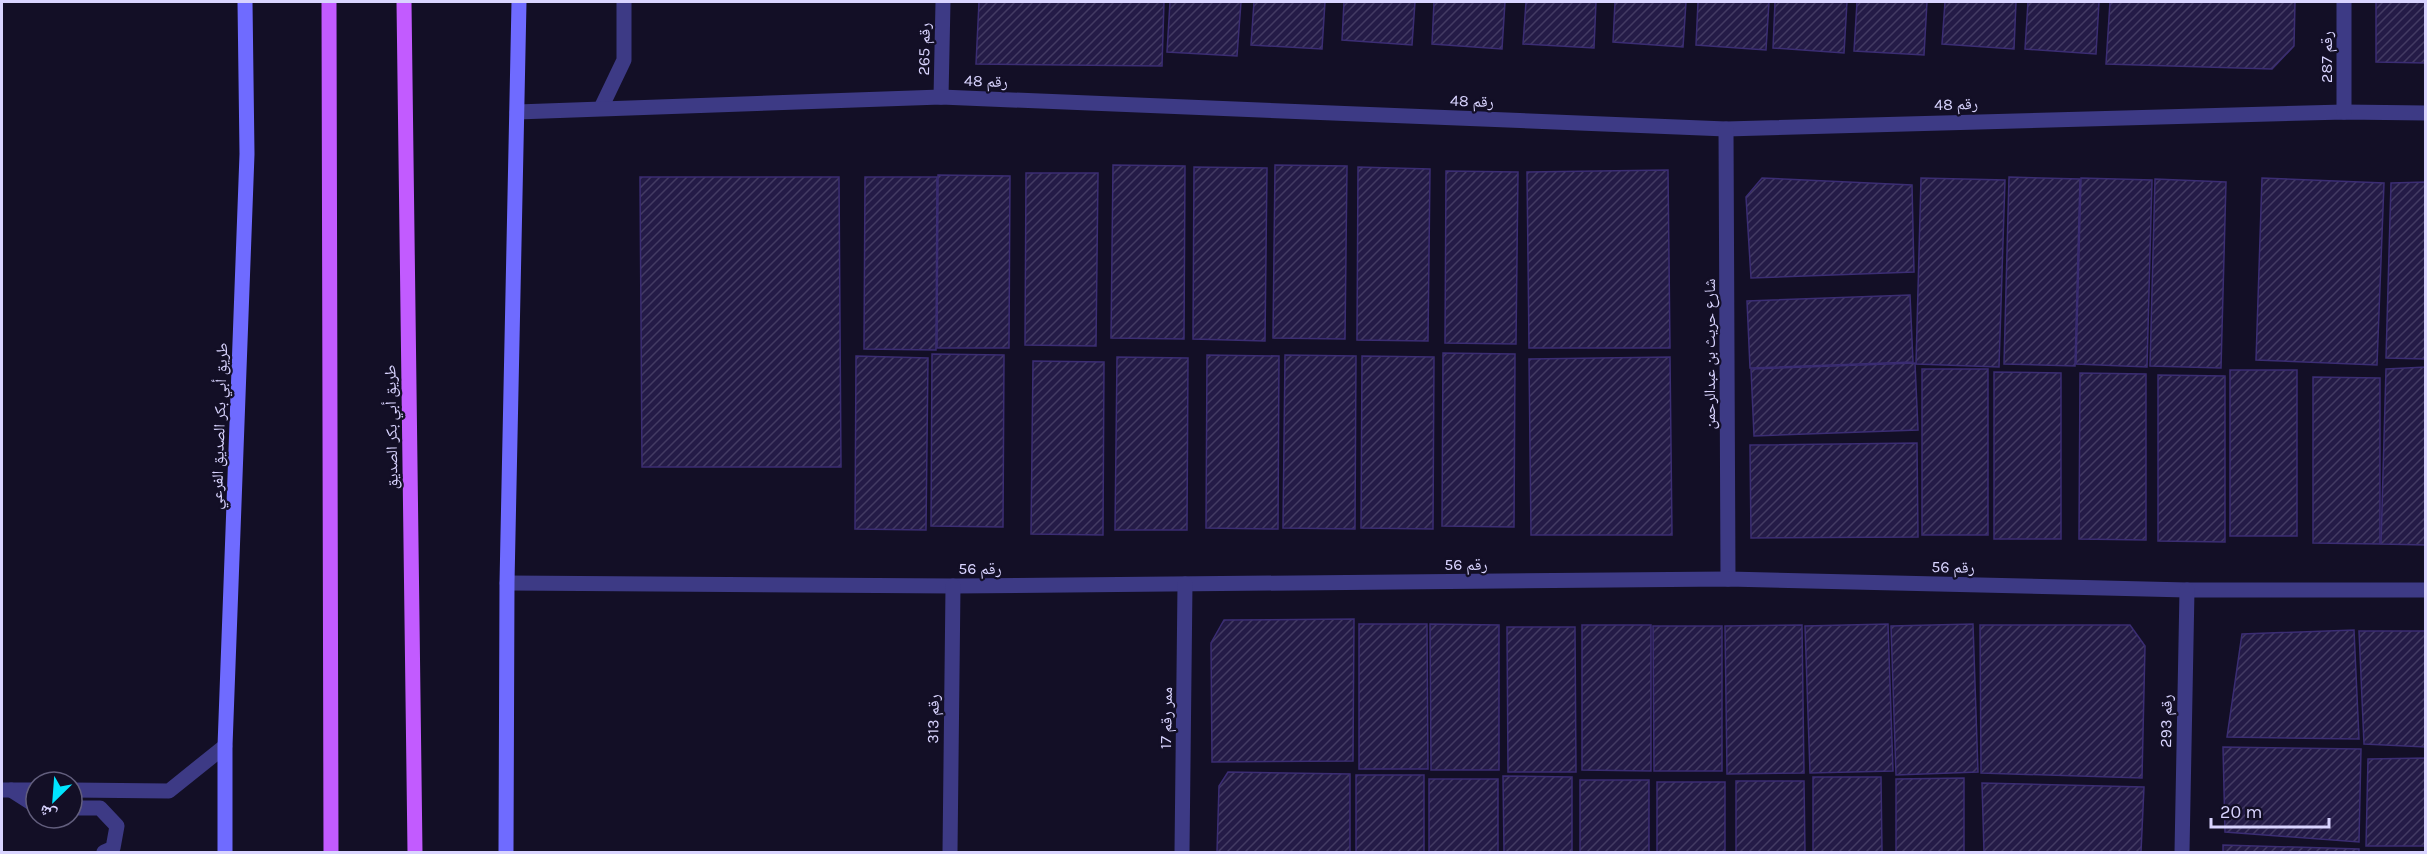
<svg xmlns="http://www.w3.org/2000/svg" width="2427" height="854" font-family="Karla,'Noto Naskh Arabic',sans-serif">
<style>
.building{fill:url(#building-hatch);stroke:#3b2d73;stroke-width:1.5}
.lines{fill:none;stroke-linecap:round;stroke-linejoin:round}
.service{stroke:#3d3a85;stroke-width:15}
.minor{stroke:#3d3a85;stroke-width:15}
.secondary{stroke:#6f6bff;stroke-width:15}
.primary{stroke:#c25bff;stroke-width:15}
.labels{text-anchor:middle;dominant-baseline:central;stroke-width:4.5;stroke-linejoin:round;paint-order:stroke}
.street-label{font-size:16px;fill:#d9d4ff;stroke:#130f26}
</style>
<defs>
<pattern id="building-hatch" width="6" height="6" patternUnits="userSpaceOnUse" patternTransform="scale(1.5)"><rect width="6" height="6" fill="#241b47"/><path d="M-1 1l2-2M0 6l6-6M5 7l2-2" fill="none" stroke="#433b63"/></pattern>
</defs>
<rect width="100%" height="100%" fill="#130f26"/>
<g class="building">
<polygon points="979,2 1164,2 1162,66 976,64"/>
<polygon points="1170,2 1241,2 1237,56 1167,52"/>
<polygon points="1254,2 1325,2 1322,49 1251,45"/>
<polygon points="1344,2 1415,2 1412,45 1342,40"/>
<polygon points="1434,2 1505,2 1502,49 1432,44"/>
<polygon points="1526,2 1596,2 1594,48 1523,44"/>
<polygon points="1615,2 1686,2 1683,47 1613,42"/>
<polygon points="1698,2 1769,2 1766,50 1696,45"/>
<polygon points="1775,2 1847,2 1844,53 1773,48"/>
<polygon points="1857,2 1927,2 1924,55 1854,51"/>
<polygon points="1945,2 2016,2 2014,49 1942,44"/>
<polygon points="2028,2 2099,2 2096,54 2025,49"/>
<polygon points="2110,2 2295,2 2294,46 2272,69 2106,64"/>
<polygon points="2376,2 2426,2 2426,63 2376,62"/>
<polygon points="1113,165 1185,166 1184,339 1111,338"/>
<polygon points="1275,165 1347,166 1345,339 1273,338"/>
<polygon points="1194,167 1267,168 1265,341 1193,339"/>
<polygon points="1358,167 1430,169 1428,341 1357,340"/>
<polygon points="1668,170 1670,348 1529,348 1527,172"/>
<polygon points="1446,171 1518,172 1516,344 1445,343"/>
<polygon points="1026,173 1098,173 1096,346 1025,345"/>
<polygon points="938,175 1010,176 1009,348 937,348"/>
<polygon points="640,177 839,177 841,467 642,467"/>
<polygon points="865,177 937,177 936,350 864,349"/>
<polygon points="2009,177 2080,179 2075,366 2004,364"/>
<polygon points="1762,178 1912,185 1914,272 1751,278 1746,197"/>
<polygon points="1921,178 2005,180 1999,367 1916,364"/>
<polygon points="2081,178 2152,180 2147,367 2076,364"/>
<polygon points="2262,178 2384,183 2377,365 2256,360"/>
<polygon points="2155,179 2226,182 2221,368 2150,366"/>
<polygon points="2426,182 2426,359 2386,358 2391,183"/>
<polygon points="1910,295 1913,362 1750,368 1747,301"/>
<polygon points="1443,353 1515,354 1514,527 1442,526"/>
<polygon points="932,354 1004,355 1003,527 931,526"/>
<polygon points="1207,355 1279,356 1278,529 1206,528"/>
<polygon points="1285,355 1356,356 1355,529 1283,528"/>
<polygon points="856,356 928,358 926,530 855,529"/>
<polygon points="1362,356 1434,357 1433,529 1361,528"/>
<polygon points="1117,357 1188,358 1187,530 1115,530"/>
<polygon points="1670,357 1672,535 1531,535 1529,359"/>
<polygon points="1033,361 1104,362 1103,535 1031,534"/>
<polygon points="1915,363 1918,430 1754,436 1751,369"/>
<polygon points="2426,367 2426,545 2381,544 2386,369"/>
<rect x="1922" y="369" width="66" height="166"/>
<rect x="2230" y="370" width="67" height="166"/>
<polygon points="1994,372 2061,373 2061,539 1994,539"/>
<polygon points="2080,373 2146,374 2146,540 2079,539"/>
<polygon points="2158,375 2225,376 2225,542 2158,541"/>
<polygon points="2313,377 2380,378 2380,544 2313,543"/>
<polygon points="1917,443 1918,537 1751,538 1750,445"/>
<polygon points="1354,619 1353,761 1212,762 1211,643 1224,620"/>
<polygon points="1359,624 1427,624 1428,769 1359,769"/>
<polygon points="1430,624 1499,625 1499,770 1431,770"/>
<polygon points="1888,624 1893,771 1810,773 1805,626"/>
<polygon points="1973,624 1978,772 1896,775 1891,626"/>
<polygon points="1582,625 1651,625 1651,771 1582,770"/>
<polygon points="1802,625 1804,773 1727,774 1725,626"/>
<polygon points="1980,625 2130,625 2145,646 2142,778 1981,773"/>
<polygon points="1653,626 1722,626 1722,771 1654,771"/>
<polygon points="1507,627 1575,627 1576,772 1508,772"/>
<polygon points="2354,630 2359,739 2227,737 2242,634"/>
<polygon points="2359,631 2426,631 2426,747 2364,744"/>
<polygon points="2223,747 2361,749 2359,842 2225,832"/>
<polygon points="2426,758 2426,846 2366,846 2368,759"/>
<polygon points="1228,772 1350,774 1350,852 1217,852 1219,786"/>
<rect x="1356" y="775" width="68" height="77"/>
<polygon points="1503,776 1572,777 1572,852 1504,852"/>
<polygon points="1813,777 1881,777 1882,852 1813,852"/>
<polygon points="1964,778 1964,852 1896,852 1896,779"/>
<rect x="1429" y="779" width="69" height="73"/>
<rect x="1580" y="780" width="69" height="72"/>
<polygon points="1736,781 1804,781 1805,852 1736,852"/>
<rect x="1657" y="782" width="68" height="70"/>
<polygon points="1982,783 2144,787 2141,852 1984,852"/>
<polygon points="2223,845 2359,849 2359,852 2223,852"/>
</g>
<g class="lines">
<polyline class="service" points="601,108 624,60 624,2"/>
<g class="minor">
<polyline points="941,97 943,2"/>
<polyline points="517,112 941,97 1726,129 2344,112 2426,113"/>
<polyline points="2344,112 2344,2"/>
<polyline points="1726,129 1728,579"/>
<polyline points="507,583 953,586 1728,579 2187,590 2426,590"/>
<polyline points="2,790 36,790"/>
<polyline points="11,790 36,806"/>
<polyline points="72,790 169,791 225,746"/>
<polyline points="72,808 100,808 117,826 113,848 104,852"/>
<polyline points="950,852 953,586"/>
<polyline points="1182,852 1185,584"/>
<polyline points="2182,852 2187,590"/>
</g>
<g class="secondary">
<polyline points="225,852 225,746 247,154 245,2"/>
<polyline points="506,852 507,583 519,2"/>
</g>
<g class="primary">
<polyline points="329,2 331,852"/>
<polyline points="404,2 415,852"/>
</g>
</g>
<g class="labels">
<g class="street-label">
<text transform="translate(924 49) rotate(-89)">رقم 265</text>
<text transform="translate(2326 57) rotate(-90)">رقم 287</text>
<text transform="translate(986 81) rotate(2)">رقم 48</text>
<text transform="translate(1472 101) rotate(2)">رقم 48</text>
<text transform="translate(1956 104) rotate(-2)">رقم 48</text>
<text transform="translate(1709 354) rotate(-90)">شارع حريث بن عبدالرحمن</text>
<text transform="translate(219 426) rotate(-88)">طريق أبي بكر الصديق الفرعي</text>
<text transform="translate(391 427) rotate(-91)">طريق أبي بكر الصديق</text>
<text x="1466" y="564">رقم 56</text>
<text transform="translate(1953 567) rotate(1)">رقم 56</text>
<text x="980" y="568">رقم 56</text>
<text transform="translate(1166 718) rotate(-89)">ممر رقم 17</text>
<text transform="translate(933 719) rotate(-89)">رقم 313</text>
<text transform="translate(2166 721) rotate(-89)">رقم 293</text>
</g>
</g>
<rect width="2427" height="854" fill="none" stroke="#d9d4ff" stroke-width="6"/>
<g transform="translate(54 800) rotate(205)"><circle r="28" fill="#130f26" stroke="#625e7d" stroke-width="1.5"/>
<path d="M0-4.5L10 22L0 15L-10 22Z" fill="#00e5ff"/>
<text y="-9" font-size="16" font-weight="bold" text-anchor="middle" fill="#d9d4ff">ش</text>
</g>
<path d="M2211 818v9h118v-9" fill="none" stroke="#d9d4ff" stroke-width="3"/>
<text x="2220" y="818" font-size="18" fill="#d9d4ff" stroke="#130f26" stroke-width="4.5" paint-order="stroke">20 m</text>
</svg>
